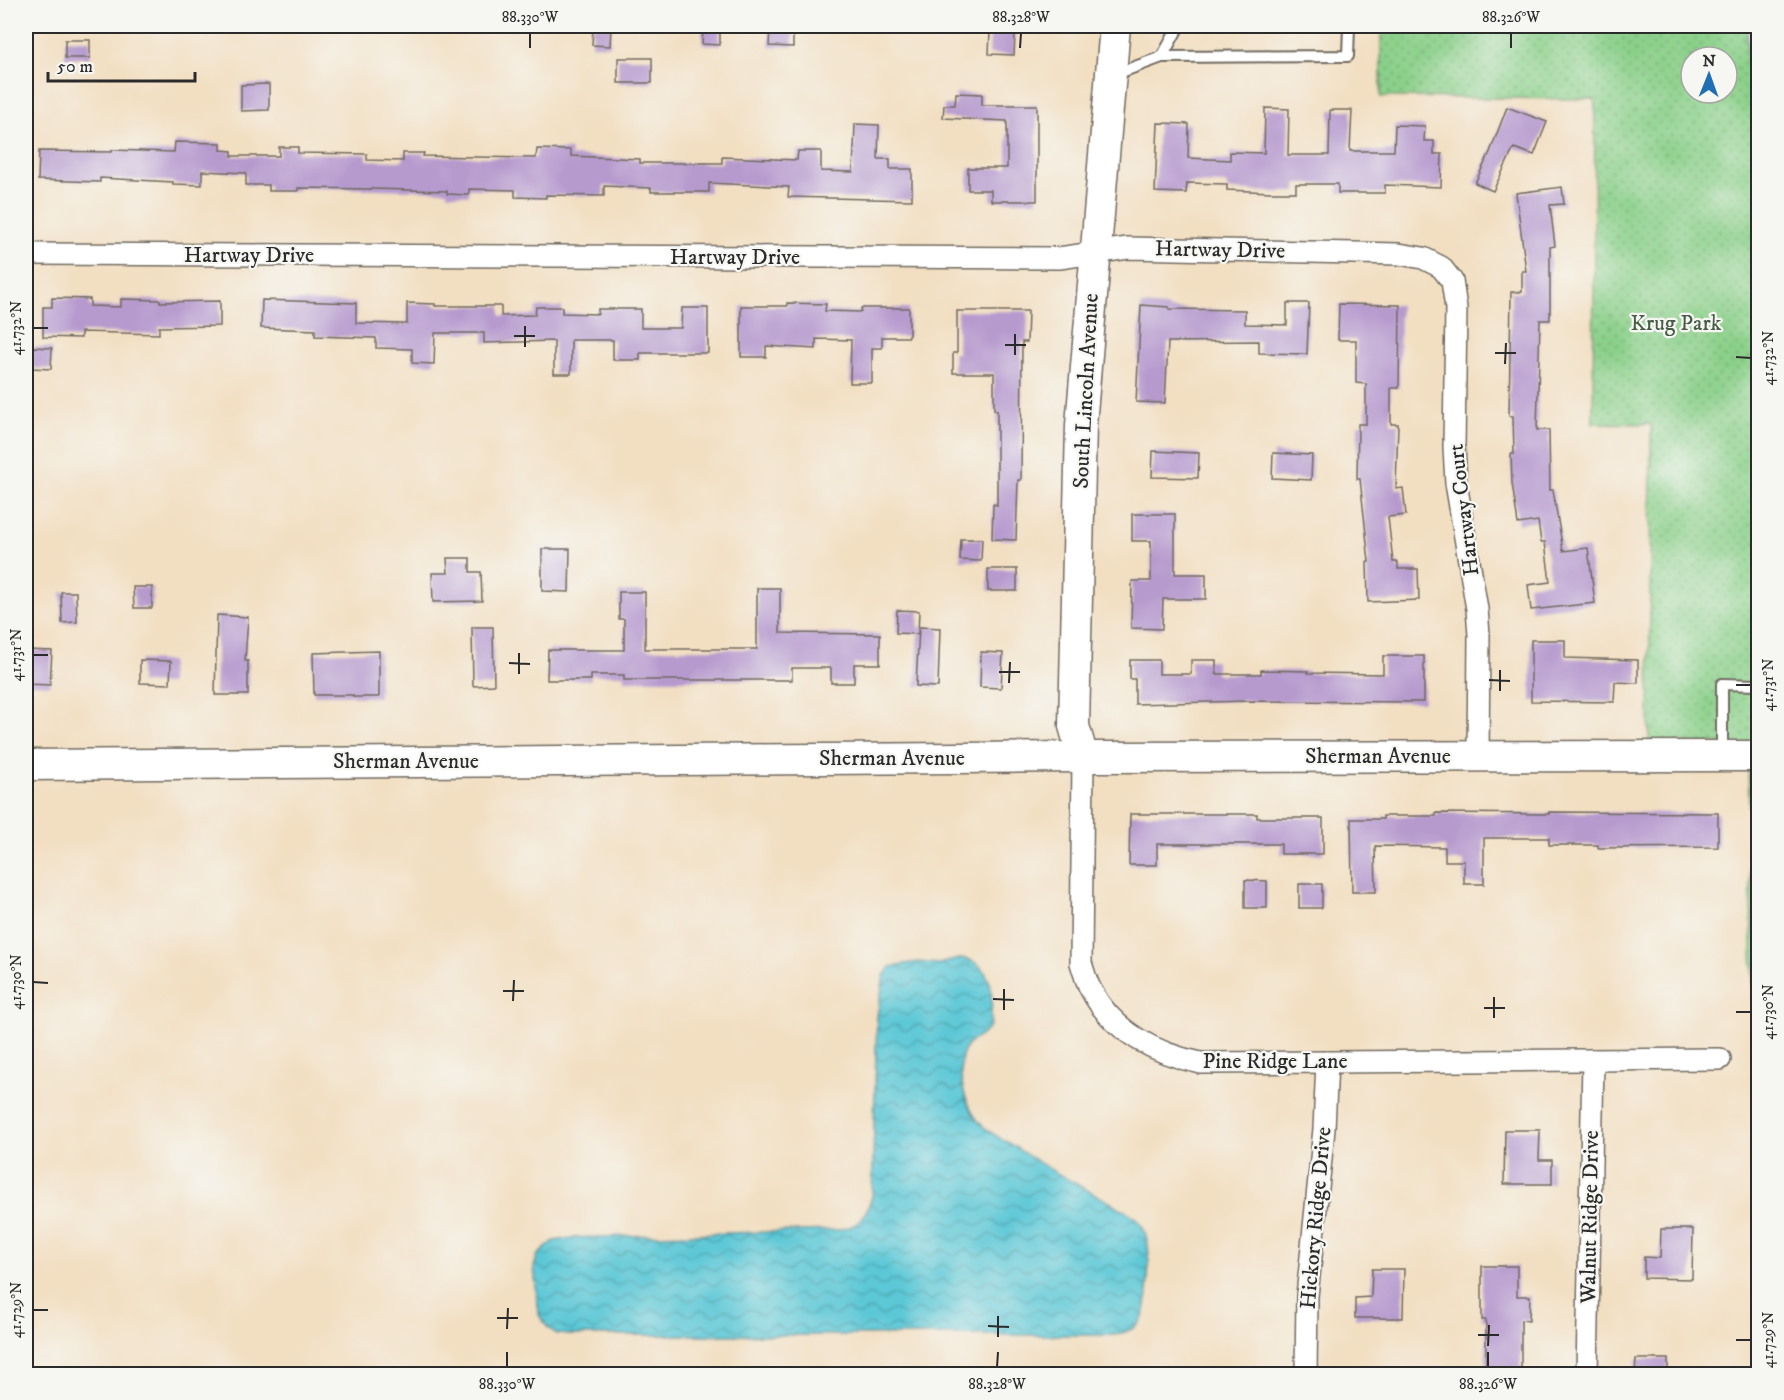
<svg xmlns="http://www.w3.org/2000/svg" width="1784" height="1400" font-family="'IM FELL DW Pica',serif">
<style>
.built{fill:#e3d3f2}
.grass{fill:url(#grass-dots);stroke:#5b7e5a;stroke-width:1.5;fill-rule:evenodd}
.water{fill:url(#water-waves);stroke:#447980;stroke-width:1.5}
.building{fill:#b69ace}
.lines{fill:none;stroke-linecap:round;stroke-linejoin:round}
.lane-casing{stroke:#716a60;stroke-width:14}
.street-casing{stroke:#716a60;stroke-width:24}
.secondary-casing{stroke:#716a60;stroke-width:33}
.lane{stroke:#fff;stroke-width:10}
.street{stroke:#fff;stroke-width:21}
.secondary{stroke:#fff;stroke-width:30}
.ticks{fill:none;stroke:#2b2b2b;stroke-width:2}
.labels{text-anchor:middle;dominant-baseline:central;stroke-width:4.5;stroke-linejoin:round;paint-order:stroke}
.street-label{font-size:22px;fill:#2b2b2b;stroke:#f6f6f2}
.park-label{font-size:22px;fill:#485d48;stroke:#f6f6f2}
.neatline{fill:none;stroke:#2b2b2b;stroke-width:2}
.ticks-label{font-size:15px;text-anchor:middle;fill:#2b2b2b}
</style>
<defs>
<pattern id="grass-dots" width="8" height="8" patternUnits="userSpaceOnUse" patternTransform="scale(1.5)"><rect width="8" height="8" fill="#8bd08a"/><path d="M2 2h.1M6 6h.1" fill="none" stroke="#72a971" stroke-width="1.8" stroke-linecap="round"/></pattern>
<pattern id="water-waves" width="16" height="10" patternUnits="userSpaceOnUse" patternTransform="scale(1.5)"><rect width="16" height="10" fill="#5cc7d6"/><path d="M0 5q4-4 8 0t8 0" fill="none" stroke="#4ca2ae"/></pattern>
</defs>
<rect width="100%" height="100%" fill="#f6f6f2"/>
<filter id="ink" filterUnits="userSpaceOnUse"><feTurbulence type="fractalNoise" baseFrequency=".0167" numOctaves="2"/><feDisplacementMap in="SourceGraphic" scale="12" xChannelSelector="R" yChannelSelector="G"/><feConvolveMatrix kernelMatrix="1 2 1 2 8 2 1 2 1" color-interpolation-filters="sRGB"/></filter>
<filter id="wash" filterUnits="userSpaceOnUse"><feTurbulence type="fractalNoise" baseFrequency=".008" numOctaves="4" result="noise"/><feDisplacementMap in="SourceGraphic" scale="24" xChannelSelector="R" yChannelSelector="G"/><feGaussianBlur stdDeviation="1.35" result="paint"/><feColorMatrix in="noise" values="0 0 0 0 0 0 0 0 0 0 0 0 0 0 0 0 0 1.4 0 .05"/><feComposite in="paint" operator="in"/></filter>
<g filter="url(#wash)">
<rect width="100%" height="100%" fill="#f2dfc2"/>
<rect class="built" x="1747" y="26" width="11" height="42"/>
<g class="grass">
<path d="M1381,26H1747V68H1758V744L1649,743L1651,424L1593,423L1595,99L1381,97ZM1691,57H1727V93H1691Z"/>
<polygon points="1748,756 1758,756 1758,1211"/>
</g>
<path class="water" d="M959,959C988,958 994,989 991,1012C991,1016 991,1022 990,1026C985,1036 972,1038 966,1047C953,1069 966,1111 984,1127C993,1135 1005,1141 1015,1147C1040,1164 1067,1179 1093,1193C1108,1201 1124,1209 1137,1219C1140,1222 1142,1226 1144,1230C1152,1250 1148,1273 1147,1294C1146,1320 1141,1329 1115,1335H570L557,1334L548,1328L539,1315L534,1267L537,1256L554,1241L571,1238L655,1235L837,1230C861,1226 864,1219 872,1197L877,1016L884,976L890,967L905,964L918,962L939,964Z"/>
<g id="blocks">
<g class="building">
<polygon points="593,26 611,27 610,46 592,45"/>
<polygon points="703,26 720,26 720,45 702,44"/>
<polygon points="770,26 793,26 793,47 769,46"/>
<polygon points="990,32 1015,33 1014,55 989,54"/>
<rect x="65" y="40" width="25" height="18"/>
<rect x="618" y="58" width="34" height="25"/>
<polygon points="269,84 269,110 241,111 241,85"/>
<polygon points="956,93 982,94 982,105 1037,105 1037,201 991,201 991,190 968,190 968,168 1007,168 1007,121 943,118 944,105 955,105"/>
<polygon points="1507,107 1547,122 1534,155 1514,148 1493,191 1475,183 1490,152"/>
<polygon points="1265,108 1289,109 1288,155 1329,155 1330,110 1352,110 1350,151 1394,151 1395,125 1425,126 1424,141 1434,141 1434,154 1442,154 1441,187 1385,185 1385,193 1338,193 1338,184 1296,184 1296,192 1271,192 1227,190 1227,184 1187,183 1186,193 1155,192 1158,123 1189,124 1188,158 1230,160 1230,152 1264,153"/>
<polygon points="855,124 879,125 878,159 890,159 890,169 912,169 912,200 788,197 789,187 709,183 709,192 651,192 651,188 604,186 604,196 546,195 546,198 515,197 515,190 469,189 469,195 447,194 447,191 373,189 298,188 298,191 269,191 269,185 246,185 246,173 202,171 202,185 173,184 173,182 100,178 100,182 38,180 39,151 112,152 112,150 174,152 175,142 221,143 221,150 232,151 232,156 279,156 279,147 298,147 298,153 367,154 367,160 403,161 403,153 424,153 423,156 536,158 537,149 571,150 571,156 640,159 640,163 722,163 722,157 797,160 798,151 821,151 821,171 853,172"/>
<polygon points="1562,187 1564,204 1550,205 1555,246 1550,247 1550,320 1540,320 1537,430 1549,430 1550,490 1553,490 1563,551 1588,548 1595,603 1531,610 1528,585 1550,582 1545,542 1541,542 1538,521 1518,524 1512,483 1511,454 1514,454 1513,416 1509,416 1511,292 1522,292 1522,271 1526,271 1516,193"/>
<polygon points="52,298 90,299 90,306 121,307 121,299 160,300 160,302 220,301 220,326 159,327 159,334 81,332 81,338 43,337 43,307 52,307"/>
<polygon points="262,300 356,303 356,323 407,324 407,303 435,304 435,306 501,306 501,316 535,315 536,307 562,307 562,313 598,314 598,309 641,309 641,328 681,328 682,308 708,308 708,353 640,353 640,360 613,360 613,340 571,340 571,374 554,374 554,341 484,343 484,333 435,333 434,364 412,363 412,349 376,348 376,338 315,336 315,330 261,328"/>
<polygon points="787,303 826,304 825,311 861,312 861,308 909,308 909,337 882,337 882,348 872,348 872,383 850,383 851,340 816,339 816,349 766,346 766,357 741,357 741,306 787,306"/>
<polygon points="1287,303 1309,303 1307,354 1259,353 1259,341 1168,342 1165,403 1136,402 1141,305 1169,307 1169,309 1245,310 1245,324 1287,325"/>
<polygon points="1339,304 1400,305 1399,388 1391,388 1391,424 1398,424 1396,489 1403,488 1406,515 1388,517 1393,562 1398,562 1398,569 1418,569 1419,600 1368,602 1367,562 1369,562 1360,479 1357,479 1358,424 1366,424 1366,384 1356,383 1356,340 1338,340"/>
<polygon points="957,311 1028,311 1027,342 1022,342 1021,480 1018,480 1016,540 992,539 993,504 997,505 997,410 994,410 994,373 953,373 953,353 957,353"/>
<polygon points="32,347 52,348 51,369 31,368"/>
<polygon points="1153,451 1199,453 1198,478 1152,477"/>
<polygon points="1273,453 1312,455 1311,480 1272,478"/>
<polygon points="1132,514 1175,514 1175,574 1206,574 1206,599 1163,599 1162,629 1131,628 1132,581 1151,581 1151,541 1132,541"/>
<polygon points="961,539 982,539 981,561 960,560"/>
<polygon points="542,549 570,549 569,592 542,591"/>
<polygon points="447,558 470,558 470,572 481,572 482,601 433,602 432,573 448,573"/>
<rect x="988" y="569" width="29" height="22"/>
<polygon points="133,587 152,587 152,608 134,608"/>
<polygon points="757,588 780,588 780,633 880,634 880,664 854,664 854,683 831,683 831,668 792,668 792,680 624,680 624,675 591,675 591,680 547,680 548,650 624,650 624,619 619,619 619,592 645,592 645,649 757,649"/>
<polygon points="61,592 76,592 77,622 62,623"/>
<polygon points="897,610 919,611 918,634 896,633"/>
<polygon points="217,615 248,617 245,661 248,661 248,695 215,695"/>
<polygon points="472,627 493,627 494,685 473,686"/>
<polygon points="919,627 940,628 938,687 916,686"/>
<polygon points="1531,640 1565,640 1565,658 1638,660 1638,683 1615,682 1614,702 1531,701"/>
<polygon points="26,650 52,651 50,685 26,684"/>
<polygon points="379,651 379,697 353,697 353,695 314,695 313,653"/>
<polygon points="981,652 1003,653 1001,688 980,687"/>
<polygon points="1383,656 1424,656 1424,702 1247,701 1135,704 1135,679 1130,679 1130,660 1159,660 1159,674 1191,674 1191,660 1216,660 1216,674 1261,674 1261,670 1308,671 1308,673 1383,674"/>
<polygon points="140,660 171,661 170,684 140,683"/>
<polygon points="1549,812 1718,813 1718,847 1598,848 1598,845 1549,845 1549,838 1484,838 1484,884 1464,884 1464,861 1445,861 1445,847 1375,846 1376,892 1352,892 1351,819 1383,819 1383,816 1436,816 1436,813 1549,814"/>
<polygon points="1130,814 1257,814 1257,818 1323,818 1323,854 1281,854 1281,844 1157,844 1157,865 1129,865"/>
<polygon points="1245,880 1267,881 1267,908 1245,908"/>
<rect x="1299" y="884" width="23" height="24"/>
<polygon points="1505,1130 1540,1130 1539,1160 1552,1160 1552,1184 1504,1184"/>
<polygon points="1661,1229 1693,1229 1692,1279 1644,1278 1644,1257 1660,1258"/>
<polygon points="1482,1266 1517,1266 1517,1296 1530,1296 1529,1321 1521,1320 1521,1374 1486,1374 1486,1320 1482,1320"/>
<polygon points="1372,1269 1404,1269 1403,1318 1355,1318 1355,1298 1371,1297"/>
<polygon points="1636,1359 1668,1359 1668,1374 1635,1374"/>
</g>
</g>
</g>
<g filter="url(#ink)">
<use href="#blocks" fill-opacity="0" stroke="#716a60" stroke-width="1.5"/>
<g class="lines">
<g class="lane-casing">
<g id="lane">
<polyline points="1162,57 1179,26"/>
<polyline points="1113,75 1162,57 1348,56 1349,26"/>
<polyline points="1722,753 1722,684 1758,685"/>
</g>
</g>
<g class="street-casing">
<g id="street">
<polyline points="26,254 1059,258 1128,248 1399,254 1423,258 1441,267 1452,281 1456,308 1454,447 1456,483 1477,609 1479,635 1478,756"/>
<path d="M1083,757L1081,963C1084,972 1086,981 1091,990C1113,1032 1156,1054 1201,1063L1720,1059"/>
<polyline points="1306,1374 1307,1296 1324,1129 1327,1062"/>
<polyline points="1587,1374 1593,1060"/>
</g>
</g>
<g class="secondary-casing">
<g id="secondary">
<polyline points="1083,757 1074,726 1081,425 1115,26"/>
<polyline points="26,765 1083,757 1758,756"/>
</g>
</g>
<use href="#lane" class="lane"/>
<use href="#street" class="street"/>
<use href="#secondary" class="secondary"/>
</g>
</g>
<path class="ticks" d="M530,48V33M1020,48L1021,33M1511,48V33M33,328H48M514,336H535M1005,345H1026M525,347V326M1495,353H1516M1015,355V334M1736,357L1751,358M1505,364L1506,343M33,655H48M509,663L530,664M999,672H1020M519,674V653M1489,680L1510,681M1009,683L1010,662M1736,685H1751M1500,691V670M33,982L48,983M503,991H524M993,999L1014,1000M513,1001L514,980M1484,1008H1505M1004,1010V989M1736,1012H1751M1494,1018V997M33,1310H48M497,1318H518M988,1326L1009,1327M507,1329L508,1308M1478,1335H1499M998,1337V1316M1736,1340H1751M1488,1346L1489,1325M507,1367V1352M997,1367L998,1352M1488,1367V1352"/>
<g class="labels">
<g class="street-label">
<text transform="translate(1220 250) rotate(1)">Hartway Drive</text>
<text x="249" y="255">Hartway Drive</text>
<text x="735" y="257">Hartway Drive</text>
<text transform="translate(1086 391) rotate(-87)">South Lincoln Avenue</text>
<text transform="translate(1464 510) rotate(-97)">Hartway Court</text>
<text x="1378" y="756">Sherman Avenue</text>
<text x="892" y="758">Sherman Avenue</text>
<text x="406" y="761">Sherman Avenue</text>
<text x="1275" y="1061">Pine Ridge Lane</text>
<text transform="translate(1590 1217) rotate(-89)">Walnut Ridge Drive</text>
<text transform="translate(1316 1218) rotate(-85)">Hickory Ridge Drive</text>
</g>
<g class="park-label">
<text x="1676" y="323">Krug Park</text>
</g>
</g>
<rect width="1784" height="1400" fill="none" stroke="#f6f6f2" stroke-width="66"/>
<g transform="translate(1709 75) rotate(1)"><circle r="28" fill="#f6f6f2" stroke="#a5a5a2" stroke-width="1.5"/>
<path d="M0-4.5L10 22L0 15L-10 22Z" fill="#1f6fb2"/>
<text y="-9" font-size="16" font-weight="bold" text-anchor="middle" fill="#2b2b2b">N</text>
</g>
<path d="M48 72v9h147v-9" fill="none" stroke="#2b2b2b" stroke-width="3"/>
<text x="57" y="72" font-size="18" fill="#2b2b2b" stroke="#f6f6f2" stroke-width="4.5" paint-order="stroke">50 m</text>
<rect x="33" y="33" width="1718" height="1334" class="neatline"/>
<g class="ticks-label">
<text x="530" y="22">88.330°W</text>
<text x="1021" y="22">88.328°W</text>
<text x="1511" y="22">88.326°W</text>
<text transform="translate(16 328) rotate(-90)" y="5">41.732°N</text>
<text transform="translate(1768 358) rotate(-90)" y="5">41.732°N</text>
<text transform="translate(16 655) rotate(-90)" y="5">41.731°N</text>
<text transform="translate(1768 685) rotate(-90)" y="5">41.731°N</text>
<text transform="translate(16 982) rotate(-90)" y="5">41.730°N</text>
<text transform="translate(1768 1012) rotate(-90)" y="5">41.730°N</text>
<text transform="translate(16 1310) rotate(-90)" y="5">41.729°N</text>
<text transform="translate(1768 1340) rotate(-90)" y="5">41.729°N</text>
<text x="507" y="1389">88.330°W</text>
<text x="997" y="1389">88.328°W</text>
<text x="1488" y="1389">88.326°W</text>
</g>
</svg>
